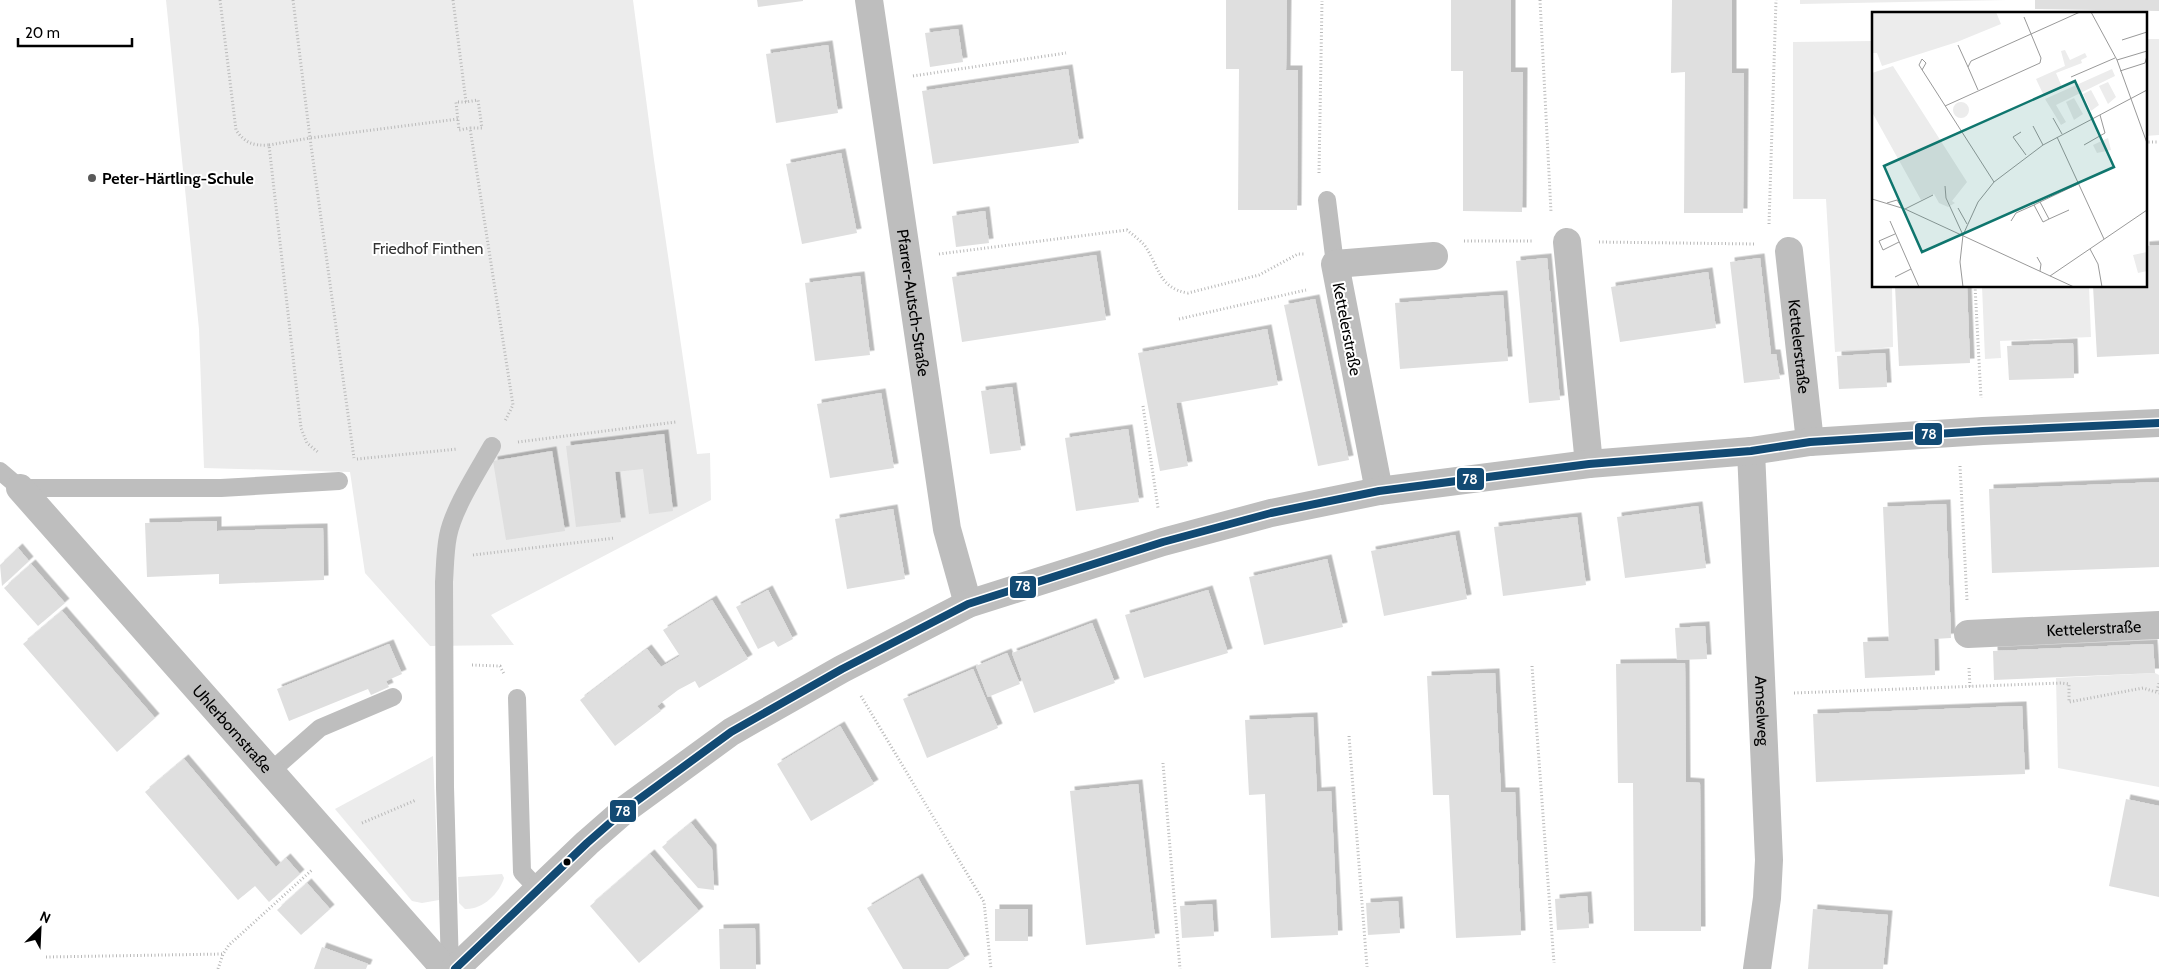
<svg xmlns="http://www.w3.org/2000/svg" width="2159" height="969" font-family="Cabin,sans-serif">
<style>
.green{fill:#ececec}
.building{fill:#dfdfdf;filter:url(#shadow)}
.lines{fill:none;stroke-linecap:round;stroke-linejoin:round}
.path{stroke:#b9b9b9;stroke-width:3;stroke-dasharray:1 2.5;stroke-linecap:butt}
.lane{stroke:#bebebe;stroke-width:18}
.street{stroke:#bebebe;stroke-width:28}
.bus-1-casing{stroke:#fff;stroke-width:11}
.bus-1{stroke:#124a73;stroke-width:8}
.poi-dot{fill:#595959;stroke:#fff;stroke-width:2}
.bus-dot{fill:#000;stroke:#fff;stroke-width:2}
.labels{text-anchor:middle;dominant-baseline:central;stroke-width:4;stroke-linejoin:round;paint-order:stroke}
.poi-label{font-size:16px;font-weight:bold;fill:#000;stroke:#fff;text-anchor:start}
.park-label{font-size:16px;fill:#333;stroke:#fff}
.street-label{font-size:16px;fill:#000;stroke:#fff}
.inset-road{fill:none;stroke:#999;stroke-width:1}
.view{fill:#0f766e;fill-opacity:0.15;stroke:#0f766e;stroke-width:2.5}
.inset-edge{fill:none;stroke:#000;stroke-width:2.5}
.line-badge{stroke:#fff;stroke-width:2}
.badge-label{font-size:14px;text-anchor:middle;font-weight:bold;fill:#fff}
</style>
<defs>
<filter id="shadow"><feDropShadow dx="4.5" dy="-4.5" stdDeviation="0" flood-color="#0004"/></filter>
</defs>
<rect width="100%" height="100%" fill="#fff"/>
<g class="green">
<polygon points="166,0 633,0 654,160 697,454 710,453 711,500 491,615 514,645 430,646 365,573 350,472 204,468 199,329"/>
<polygon points="1800,0 2007,0 1800,4"/>
<polygon points="2145,39 2159,39 2159,135 2145,136"/>
<polygon points="1873,41 1873,286 1892,286 1893,347 1835,352 1826,199 1793,199 1793,42"/>
<polygon points="1982,286 2089,286 2091,337 2000,341 2001,358 1985,359"/>
<polygon points="2155,673 2159,675 2159,787 2058,768 2056,678"/>
<polygon points="433,756 439,900 422,903 412,901 335,809"/>
<path d="M502,874L504,878C499,894 482,910 465,909L459,903L458,877Z"/>
</g>
<g class="building">
<polygon points="757,0 803,0 803,1 758,7"/>
<polygon points="1226,0 1287,0 1286,70 1298,70 1297,210 1238,210 1239,69 1226,69"/>
<polygon points="1451,0 1511,0 1511,72 1523,72 1522,212 1463,211 1463,71 1451,71"/>
<polygon points="1672,0 1732,0 1732,73 1744,73 1743,213 1684,213 1685,72 1671,73"/>
<polygon points="2035,0 2159,0 2159,11 2035,9"/>
<polygon points="958,29 963,62 930,67 925,33"/>
<polygon points="828,45 838,113 776,123 766,54"/>
<polygon points="1068,69 1079,143 933,164 922,91"/>
<polygon points="841,153 857,233 802,244 786,164"/>
<polygon points="985,211 989,243 956,247 952,216"/>
<polygon points="2159,245 2159,354 2097,357 2093,286 2145,286 2145,246"/>
<polygon points="1096,255 1106,320 962,342 952,277"/>
<polygon points="1547,258 1560,400 1529,403 1516,261"/>
<polygon points="1760,258 1771,354 1776,354 1780,379 1744,383 1730,262"/>
<polygon points="1708,272 1716,328 1620,342 1611,287"/>
<polygon points="860,276 870,355 815,361 805,283"/>
<polygon points="1895,286 1967,286 1970,363 1899,366"/>
<polygon points="1503,295 1508,361 1400,369 1395,303"/>
<polygon points="1315,299 1349,460 1318,466 1284,305"/>
<polygon points="1267,329 1278,385 1176,403 1188,466 1160,471 1138,353"/>
<polygon points="2073,343 2074,378 2009,380 2007,346"/>
<polygon points="1885,353 1887,387 1839,389 1837,356"/>
<polygon points="1012,387 1021,450 990,454 981,391"/>
<polygon points="881,393 894,468 830,478 817,404"/>
<polygon points="1128,429 1139,502 1076,511 1065,438"/>
<polygon points="664,434 673,511 649,514 643,469 615,472 621,522 576,527 566,446"/>
<polygon points="552,451 565,531 506,540 493,461"/>
<polygon points="2159,482 2159,567 1992,573 1989,489"/>
<polygon points="1946,504 1951,638 1934,639 1935,675 1865,678 1863,642 1889,641 1883,507"/>
<polygon points="1698,506 1706,568 1625,578 1617,517"/>
<polygon points="893,509 905,579 847,589 835,519"/>
<polygon points="1577,517 1586,585 1503,596 1494,527"/>
<polygon points="217,521 217,531 323,528 324,580 219,584 219,574 147,577 145,523"/>
<polygon points="1455,535 1467,599 1384,616 1371,551"/>
<polygon points="18,548 29,561 2,586 0,565"/>
<polygon points="1327,559 1343,627 1264,645 1249,577"/>
<polygon points="31,564 65,603 38,626 4,588"/>
<polygon points="768,590 793,639 778,647 774,641 758,649 736,607"/>
<polygon points="1208,590 1228,653 1144,678 1125,615"/>
<polygon points="712,600 748,659 699,688 695,681 678,690 657,706 661,711 615,746 580,700 647,649 661,667 680,656 663,630"/>
<polygon points="62,611 155,718 117,752 23,644"/>
<polygon points="1092,623 1115,683 1034,713 1012,653"/>
<polygon points="1705,626 1707,659 1677,660 1675,628"/>
<polygon points="389,644 402,674 386,681 389,687 371,695 368,689 289,721 277,689"/>
<polygon points="2153,644 2155,673 1994,680 1993,651"/>
<polygon points="1007,653 1020,684 988,697 976,666"/>
<polygon points="1685,663 1686,782 1700,783 1701,931 1634,931 1633,783 1618,783 1616,664"/>
<polygon points="973,669 998,728 927,758 903,699"/>
<polygon points="1495,673 1501,792 1515,792 1521,935 1456,938 1449,795 1433,795 1427,676"/>
<polygon points="2022,706 2025,774 1816,782 1813,714"/>
<polygon points="1313,717 1317,792 1331,791 1338,935 1271,938 1265,794 1249,795 1245,720"/>
<polygon points="840,726 874,784 811,821 777,764"/>
<polygon points="184,759 276,867 286,858 300,874 269,902 255,886 238,900 145,792"/>
<polygon points="1138,784 1155,938 1086,945 1070,791"/>
<polygon points="2126,799 2159,806 2159,897 2109,886"/>
<polygon points="691,823 712,849 714,890 698,888 662,847"/>
<polygon points="650,854 699,911 639,963 590,906"/>
<polygon points="918,878 965,959 948,969 903,969 867,908"/>
<polygon points="307,883 330,909 301,935 277,910"/>
<polygon points="1587,896 1589,928 1557,930 1555,899"/>
<polygon points="1398,901 1400,933 1368,935 1366,903"/>
<polygon points="1212,904 1214,936 1182,938 1180,906"/>
<rect x="995" y="909" width="33" height="32"/>
<polygon points="1813,909 1888,915 1883,969 1808,969"/>
<polygon points="755,928 756,969 720,969 719,929"/>
<polygon points="322,947 368,964 366,969 314,969"/>
</g>
<g class="lines">
<g class="path">
<path d="M220,0L236,130C245,143 253,146 269,145L301,428L307,443L319,453"/>
<polyline points="293,0 310,138 458,119"/>
<polyline points="453,0 466,102 478,100 482,128 470,128 513,405 505,421"/>
<polyline points="1540,0 1551,212"/>
<polyline points="913,76 1066,53"/>
<polyline points="466,102 456,102 459,130 470,128"/>
<polyline points="2145,142 2159,142"/>
<polyline points="269,145 310,138 354,458"/>
<polyline points="1319,173 1322,1"/>
<polyline points="1769,224 1776,0"/>
<polyline points="1464,241 1533,241"/>
<polyline points="1599,242 1756,244"/>
<path d="M939,254L1127,230C1133,235 1140,240 1145,246C1159,266 1158,288 1188,293L1259,275L1298,254H1304"/>
<polyline points="1975,286 1981,398"/>
<polyline points="1179,319 1306,290"/>
<polyline points="1143,406 1158,508"/>
<polyline points="518,442 676,422"/>
<polyline points="357,459 458,449"/>
<polyline points="1960,466 1967,600"/>
<polyline points="473,555 615,538"/>
<polyline points="472,665 500,666 504,674"/>
<polyline points="1532,666 1554,963"/>
<polyline points="1969,668 1970,688"/>
<polyline points="2157,691 2159,683"/>
<polyline points="1794,693 2061,683 2069,684 2069,702 2143,688 2159,693"/>
<polyline points="861,696 984,902 991,969"/>
<polyline points="1349,736 1367,967"/>
<polyline points="1163,763 1180,969"/>
<polyline points="362,823 416,800"/>
<polyline points="46,957 223,954"/>
<polyline points="218,969 223,954 229,945 313,869"/>
</g>
<g class="lane">
<polyline points="1327,200 1335,264"/>
<polyline points="0,471 20,488 221,488 339,481"/>
<polyline points="517,698 522,872 538,889"/>
<polyline points="270,772 320,728 393,697"/>
<path d="M450,969L445,787L444,582C445,567 445,551 448,536C453,509 478,471 492,446"/>
</g>
<g class="street">
<path id="s1" d="M869,0L947,529L968,604"/>
<polyline points="1567,242 1589,464"/>
<path id="s2" d="M1789,251L1810,442"/>
<path id="s3" d="M1751,451L1769,860L1767,898L1757,969"/>
<path id="s4" d="M20,488L445,969"/>
<polyline points="1379,491 1335,264 1434,256"/>
<path id="s5" d="M1968,634L2159,625"/>
<polyline points="455,969 587,843 627,808 731,732 842,669 968,604 1163,542 1271,513 1379,491 1589,464 1751,451 1810,442 1983,431 2159,423"/>
</g>
<g class="bus-1-casing">
<polyline id="bus-1" points="455,969 587,843 627,808 731,732 842,669 968,604 1163,542 1271,513 1379,491 1589,464 1751,451 1810,442 1983,431 2159,423"/>
</g>
<use href="#bus-1" class="bus-1"/>
</g>
<circle class="poi-dot" cx="92" cy="178" r="5"/>
<circle class="bus-dot" cx="567" cy="862" r="4.5"/>
<g class="labels">
<g class="poi-label">
<text x="102" y="178">Peter-Härtling-Schule</text>
</g>
<g class="park-label">
<text x="428" y="248">Friedhof Finthen</text>
</g>
<g class="street-label">
<text stroke="none"><textPath href="#s1" startOffset="306">Pfarrer-Autsch-Straße</textPath></text>
<text transform="translate(1347 329) rotate(79)">Kettelerstraße</text>
<text stroke="none"><textPath href="#s2" startOffset="96">Kettelerstraße</textPath></text>
<text stroke="none"><textPath href="#s5" startOffset="126">Kettelerstraße</textPath></text>
<text stroke="none"><textPath href="#s3" startOffset="260">Amselweg</textPath></text>
<text stroke="none"><textPath href="#s4" startOffset="321">Uhlerbornstraße</textPath></text>
</g>
</g>
<g transform="translate(1872 12)">
<rect width="275" height="275" fill="#fff"/>
<path d="M0,0H124L129,12L85,30L10,54L5,41H0ZM193,38L198,48L213,41L215,45L209,48L210,51L184,61L190,75L172,84L164,67L193,54L189,39ZM21,54L95,170L80,189L83,191L76,195L67,191L62,182L49,188L0,100V61ZM240,57L243,64L184,93L194,110L189,113L173,87ZM236,70L244,85L236,92L227,74ZM219,78L227,93L219,99L211,82ZM202,86L211,102L202,108L194,90ZM81 98a8 8 0 1 1 16 0a8 8 0 1 1-16 0ZM236,126L239,138L225,141L221,133ZM275,240V259L266,261L261,243Z" fill="#ececec"/>
<path class="inset-road" d="M219,0L245,48L275,131M250,28L275,20M86,33L96,55M245,48L275,39M50,58L54,51L50,47L47,53L122,170M248,59L273,51L275,44M199,65L243,46M106,78L96,55L99,49L208,0M73,94L168,51L169,46L152,5M181,106L190,122M161,114L171,133M149,120L141,125L154,143M185,125L232,227M212,133L233,121L228,103M73,174L74,186L91,223M0,187L33,197L202,275M168,190L206,172M15,191L25,188L30,196M86,196L95,212M33,197L61,183M177,207L168,190L162,193L171,210L177,207L197,198M18,209L47,275M139,209L144,201L162,193M23,222L7,229L11,238L27,230M218,237L226,252L230,275M165,245L169,252L168,259M178,264L275,198M23,265L39,257M91,275L88,250L91,223L106,190L122,170L171,133L275,78"/>
<path class="view" d="M203,69L242,155L50,240L12,154Z"/>
<rect width="275" height="275" class="inset-edge"/>
</g>
<g class="line-badge">
<rect x="1914" y="422" width="29" height="24" rx="5" fill="#124a73"/>
<rect x="1456" y="467" width="29" height="24" rx="5" fill="#124a73"/>
<rect x="1009" y="575" width="28" height="24" rx="5" fill="#124a73"/>
<rect x="609" y="799" width="28" height="24" rx="5" fill="#124a73"/>
</g>
<g class="badge-label">
<text x="1929" y="439">78</text>
<text x="1470" y="484">78</text>
<text x="1023" y="591">78</text>
<text x="623" y="816">78</text>
</g>
<g transform="translate(40 929) rotate(24)" stroke="#ffffff" stroke-width="4" paint-order="stroke">
<path d="M0-4L9 19L0 12L-9 19Z" fill="#000000"/>
<text y="-8" font-size="14" font-weight="bold" text-anchor="middle" fill="#000000">N</text>
</g>
<path d="M18 38v8h114v-8" fill="none" stroke="#000000" stroke-width="2.5"/>
<text x="25" y="38" font-size="15" fill="#000000" stroke="#ffffff" stroke-width="4" paint-order="stroke">20 m</text>
</svg>
